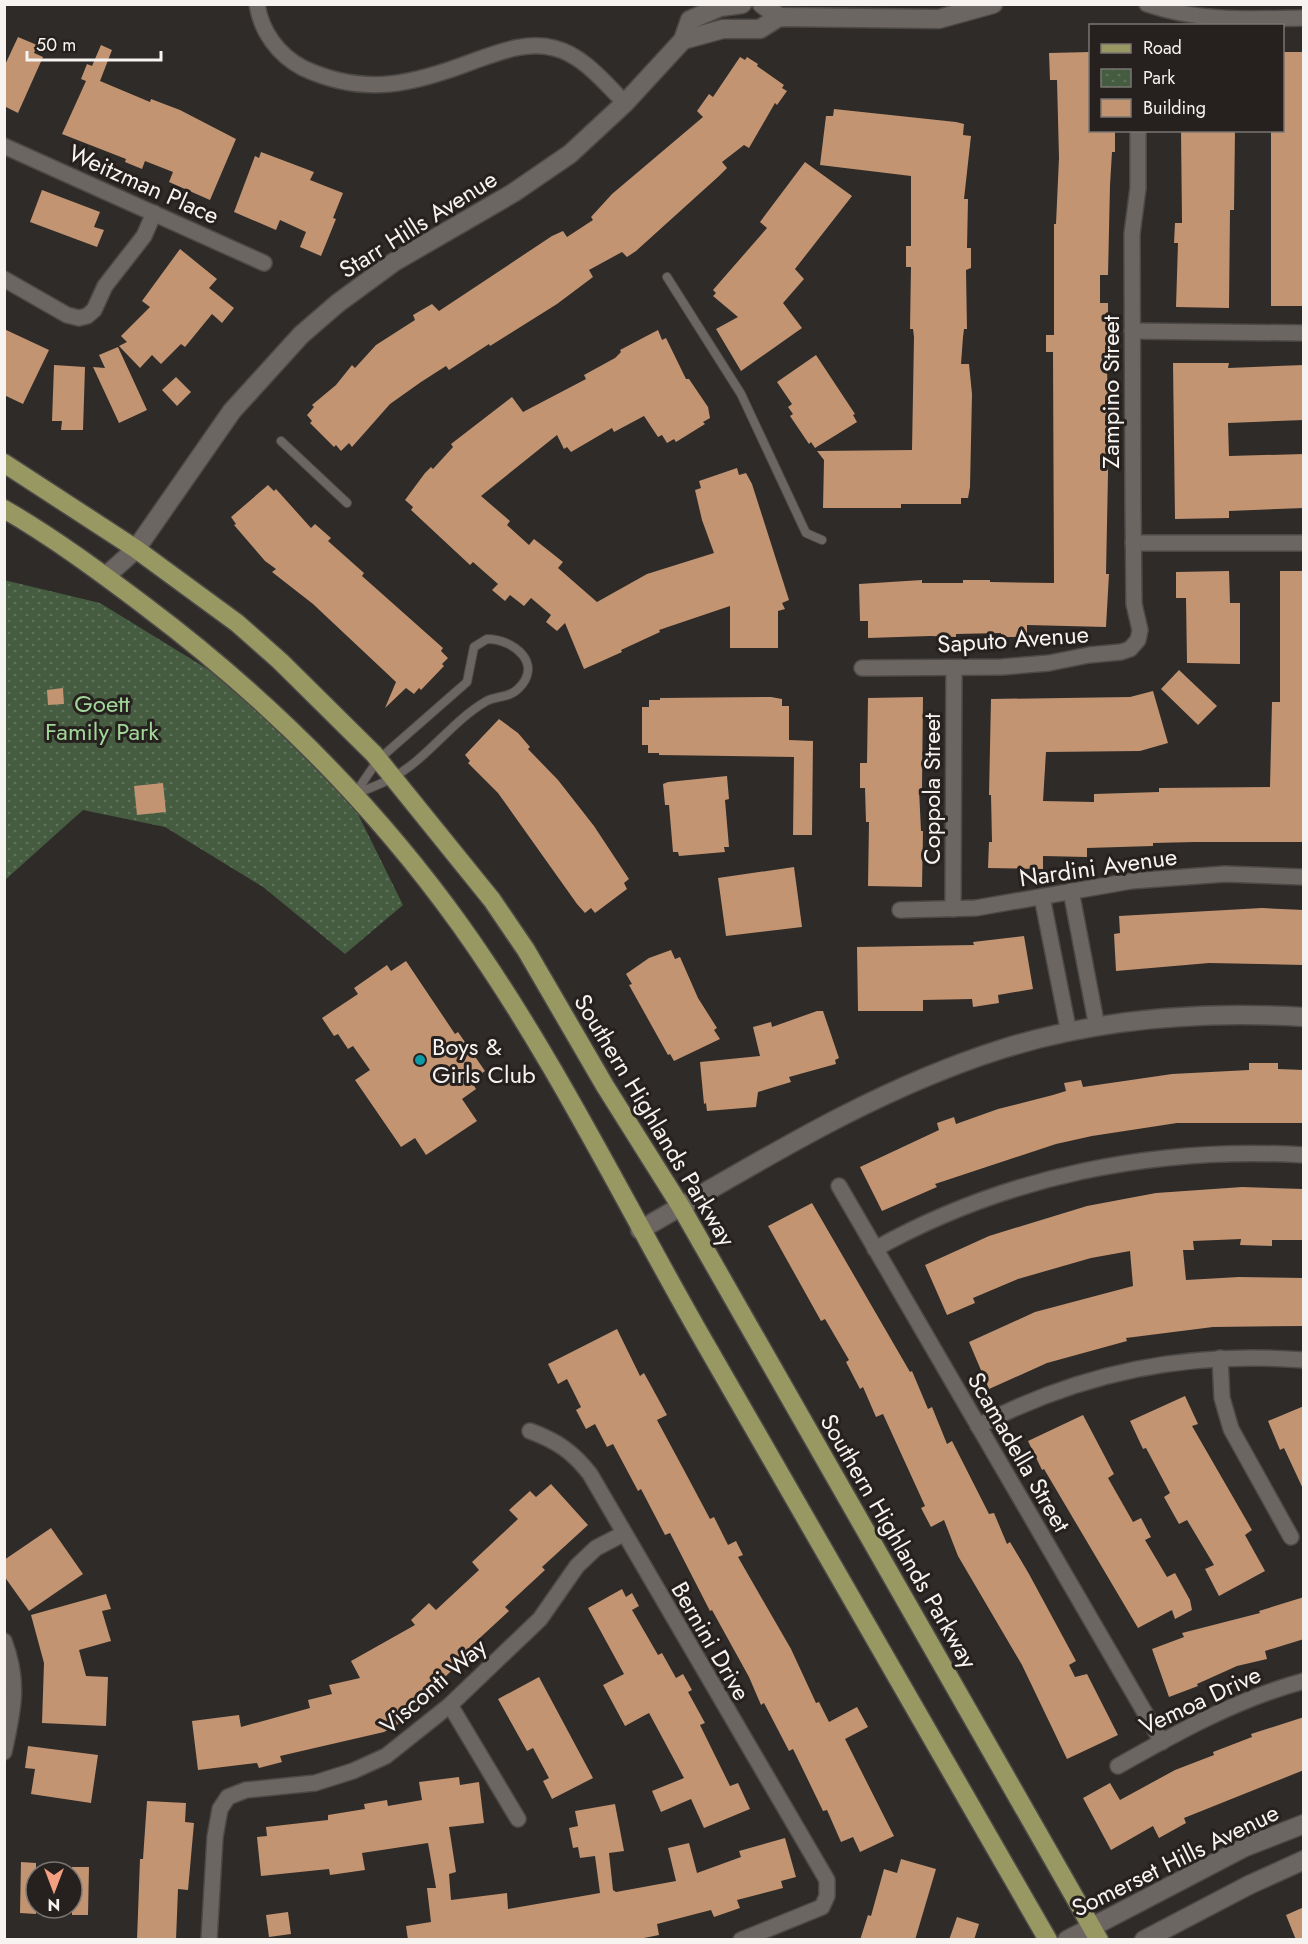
<svg xmlns="http://www.w3.org/2000/svg" width="1308" height="1944" font-family="Jost,sans-serif">
<style>
.park{fill:url(#park-dots)}
.building{fill:#c29472}
.lines{fill:none;stroke-linecap:round;stroke-linejoin:round}
.lane-casing{stroke:#4d4947;stroke-width:10}
.street-casing{stroke:#4d4947;stroke-width:18}
.secondary-casing{stroke:#4d4947;stroke-width:21}
.primary-casing{stroke:#4d4947;stroke-width:21}
.lane{stroke:#6b6662;stroke-width:8}
.street{stroke:#6b6662;stroke-width:15}
.secondary{stroke:#6b6662;stroke-width:18}
.primary{stroke:#989863;stroke-width:18}
.culture-dot{fill:#0f9aa8;stroke:#26211e;stroke-width:2}
.labels{text-anchor:middle;dominant-baseline:central;stroke-width:6;stroke-linejoin:round;paint-order:stroke}
.street-label{font-size:24px;fill:#f6f3f1;stroke:#26211e}
.park-label{font-size:24px;fill:#a1d798;stroke:#26211e}
.poi-label{font-size:24px;fill:#f6f3f1;stroke:#26211e;text-anchor:start}
</style>
<defs>
<pattern id="park-dots" width="8" height="8" patternUnits="userSpaceOnUse" patternTransform="scale(1.5)"><rect width="8" height="8" fill="#455c41"/><path d="M2 2h.1M6 6h.1" fill="none" stroke="#60745d" stroke-width="1.8" stroke-linecap="round"/></pattern>
</defs>
<rect width="100%" height="100%" fill="#2f2b28"/>
<polygon class="park" points="4,580 100,603 253,697 349,796 403,905 345,954 263,887 165,827 83,810 5,880"/>
<g class="building">
<polygon points="18,37 37,45 34,53 43,57 18,113 4,106 4,67"/>
<polygon points="101,45 112,50 100,81 150,102 151,99 180,110 236,139 210,200 169,182 173,172 145,161 142,169 125,162 126,159 62,134 86,81 81,79 87,64 92,66"/>
<polygon points="1090,52 1090,130 1115,130 1115,152 1112,152 1110,185 1108,275 1100,275 1100,303 1108,303 1108,345 1106,345 1109,423 1106,574 1109,574 1106,627 1027,625 1027,637 1001,637 1001,633 956,634 956,637 930,636 868,638 868,621 860,621 859,584 922,580 922,583 963,583 963,580 990,580 990,582 1054,583 1053,352 1046,352 1046,335 1054,335 1054,224 1056,224 1059,158 1057,80 1050,80 1049,53"/>
<polygon points="1282,52 1304,52 1304,306 1271,306 1271,130 1282,130"/>
<polygon points="740,57 745,60 747,57 758,64 757,66 784,85 782,88 787,91 777,105 775,103 749,148 744,145 722,162 727,168 719,176 636,251 627,257 622,252 589,270 593,277 557,304 490,346 489,344 449,370 446,366 421,382 390,404 352,447 349,443 341,451 336,445 334,447 310,423 312,421 307,415 314,407 312,405 336,385 352,365 355,368 376,345 415,320 413,315 432,304 439,311 552,236 563,231 567,237 593,220 591,217 612,194 703,117 697,111 709,94 713,97"/>
<polygon points="834,109 956,122 964,124 963,135 971,136 964,199 968,199 967,248 971,248 971,268 966,270 967,329 964,329 963,337 961,364 969,364 972,394 970,487 968,498 961,498 961,504 901,504 901,508 823,508 824,460 817,451 912,450 914,337 913,329 910,329 911,267 906,267 906,246 911,246 911,176 820,165 826,116 833,116"/>
<polygon points="1181,130 1235,130 1234,210 1230,210 1229,308 1176,307 1178,243 1174,243 1175,223 1182,223"/>
<polygon points="261,152 314,172 310,180 343,193 333,218 336,219 321,256 300,247 306,232 280,220 276,230 234,212 255,156 259,158"/>
<polygon points="805,162 852,196 795,269 804,279 783,303 802,328 741,371 716,329 738,317 713,296 716,293 713,290 767,228 760,222"/>
<polygon points="42,190 100,212 94,227 104,230 97,247 30,222"/>
<polygon points="180,249 217,279 209,288 234,308 222,323 212,314 185,347 181,344 161,364 152,355 140,368 119,346 127,342 121,336 150,307 142,301"/>
<polygon points="4,329 49,350 23,404 4,395"/>
<polygon points="658,330 662,340 666,338 686,379 689,379 708,407 710,418 703,422 705,424 676,442 674,439 667,443 662,435 658,437 644,416 614,432 612,428 571,452 567,447 564,449 557,435 481,496 510,521 507,525 529,545 534,539 563,562 558,568 597,602 647,574 714,553 702,520 695,490 701,488 699,481 737,468 739,475 746,473 752,484 789,600 782,603 785,609 778,611 778,648 730,648 730,606 659,630 660,632 621,650 622,652 584,669 565,623 557,631 546,622 551,615 531,598 524,606 510,595 505,601 492,590 498,584 473,562 470,565 411,510 413,507 405,500 425,473 431,467 433,469 453,447 451,444 512,397 523,412 586,379 584,375 615,358 621,352 620,350"/>
<polygon points="118,347 147,410 119,423 93,367 105,368 99,355"/>
<polygon points="816,355 855,414 853,415 857,422 815,448 811,442 809,444 790,416 793,414 788,407 792,404 777,382"/>
<polygon points="1173,363 1229,363 1228,368 1304,365 1304,420 1228,423 1229,456 1304,454 1304,508 1229,511 1229,518 1175,519"/>
<polygon points="54,365 85,367 83,430 61,430 62,421 52,421"/>
<polygon points="176,377 191,392 177,406 162,390"/>
<polygon points="268,485 274,491 276,489 311,528 315,524 331,538 328,541 364,573 362,576 443,648 441,651 448,658 442,664 444,666 421,690 419,688 414,694 406,688 385,708 396,682 313,604 272,572 276,569 265,561 234,525 236,524 231,517"/>
<polygon points="1229,571 1230,603 1240,603 1240,664 1187,663 1186,598 1176,598 1176,572"/>
<polygon points="1280,571 1304,571 1304,842 1195,842 1153,843 1153,846 1087,848 1087,857 1043,856 1043,869 988,868 989,842 992,842 991,795 989,795 991,699 1130,697 1153,691 1168,743 1140,751 1046,752 1043,801 1094,802 1094,794 1159,792 1159,788 1270,787 1272,702 1280,702"/>
<polygon points="1179,670 1217,706 1198,725 1161,689"/>
<polygon points="63,688 64,704 48,705 47,690"/>
<polygon points="771,697 782,699 782,706 789,706 789,740 813,741 812,835 793,835 794,757 659,755 659,753 648,753 648,745 642,745 642,707 649,707 649,700 660,700 660,698"/>
<polygon points="923,697 922,789 919,789 921,831 923,831 922,887 868,886 869,822 866,822 865,788 860,788 860,763 867,763 868,698"/>
<polygon points="499,719 518,733 530,747 528,749 558,780 594,826 629,879 624,883 627,889 595,913 591,908 585,913 577,904 498,793 468,763 470,761 465,755"/>
<polygon points="727,776 729,799 725,800 729,847 724,847 725,852 679,856 678,852 673,852 669,805 665,805 663,784 668,782"/>
<polygon points="163,783 166,812 137,815 134,786"/>
<polygon points="794,867 802,927 726,936 718,878"/>
<polygon points="1262,908 1304,910 1304,965 1209,963 1116,971 1114,934 1120,933 1119,916"/>
<polygon points="1024,936 1033,989 998,995 999,1003 973,1007 972,999 923,1000 923,1011 858,1011 857,947 974,945 973,942"/>
<polygon points="671,950 675,959 680,957 698,998 717,1028 714,1030 720,1039 674,1061 670,1054 668,1055 629,985 632,984 626,974 649,958"/>
<polygon points="406,961 455,1034 458,1032 485,1071 471,1081 476,1089 462,1099 477,1121 426,1155 415,1138 401,1147 355,1080 370,1070 353,1046 348,1049 338,1034 334,1036 322,1018 358,994 354,988 387,965 391,971"/>
<polygon points="817,1011 823,1011 839,1058 835,1060 836,1064 789,1077 791,1082 758,1092 756,1107 707,1111 706,1103 704,1104 700,1062 760,1056 753,1027 771,1022 772,1027"/>
<polygon points="1249,1063 1278,1063 1278,1069 1304,1070 1304,1123 1177,1123 1092,1136 1056,1144 935,1184 937,1187 882,1211 860,1167 939,1130 937,1123 954,1117 956,1124 998,1109 1053,1095 1066,1091 1064,1083 1081,1080 1083,1087 1172,1074 1249,1070"/>
<polygon points="1242,1187 1304,1189 1304,1240 1272,1240 1272,1246 1240,1245 1241,1239 1193,1241 1194,1250 1183,1250 1186,1280 1239,1277 1304,1278 1304,1326 1213,1327 1126,1338 1127,1341 1047,1363 989,1389 969,1342 1035,1312 1133,1286 1130,1251 1091,1258 1018,1279 973,1298 975,1303 947,1315 925,1265 989,1236 1087,1206 1156,1193"/>
<polygon points="812,1203 910,1372 912,1371 928,1409 932,1407 947,1444 952,1441 989,1514 994,1513 1007,1544 1010,1542 1029,1574 1076,1661 1069,1665 1075,1677 1087,1674 1118,1735 1067,1759 1022,1665 958,1556 944,1520 931,1527 921,1508 925,1506 883,1414 876,1417 863,1387 860,1389 846,1362 849,1360 825,1319 821,1321 768,1226"/>
<polygon points="617,1329 640,1376 644,1373 667,1415 657,1420 685,1472 710,1519 714,1517 728,1545 736,1541 743,1555 738,1557 791,1649 816,1703 819,1702 829,1722 857,1707 868,1727 845,1739 894,1836 860,1852 853,1837 841,1842 827,1810 823,1811 793,1749 789,1751 764,1703 761,1705 749,1677 712,1610 710,1611 670,1533 665,1535 641,1489 638,1491 613,1444 607,1447 595,1424 586,1429 576,1410 581,1407 567,1379 558,1384 548,1364"/>
<polygon points="1185,1396 1198,1424 1192,1426 1252,1530 1245,1535 1265,1571 1219,1596 1205,1569 1214,1565 1187,1520 1179,1524 1164,1497 1170,1493 1146,1448 1143,1449 1130,1421"/>
<polygon points="1304,1406 1304,1491 1284,1448 1280,1450 1268,1421"/>
<polygon points="1083,1415 1114,1474 1108,1478 1133,1522 1141,1518 1151,1537 1145,1540 1167,1577 1175,1573 1190,1600 1192,1610 1175,1619 1172,1610 1138,1628 1044,1469 1042,1470 1028,1441"/>
<polygon points="551,1484 588,1525 542,1567 545,1570 505,1607 509,1611 470,1647 473,1650 422,1699 403,1710 407,1719 384,1732 280,1756 282,1762 259,1768 257,1763 198,1770 192,1721 239,1715 241,1727 310,1708 308,1700 332,1694 329,1685 360,1678 351,1661 415,1625 411,1620 429,1603 436,1610 479,1570 472,1562 518,1519 509,1510 530,1491 536,1497"/>
<polygon points="51,1528 83,1574 29,1611 4,1576 4,1560"/>
<polygon points="622,1589 626,1597 632,1593 639,1606 632,1610 658,1655 662,1653 676,1678 683,1674 692,1690 688,1692 705,1723 700,1725 730,1786 738,1783 750,1809 704,1828 691,1799 661,1812 652,1791 684,1778 649,1713 625,1726 603,1685 624,1674 588,1608"/>
<polygon points="106,1594 111,1609 102,1611 111,1641 79,1650 86,1676 108,1677 106,1726 42,1723 44,1663 31,1615"/>
<polygon points="1304,1597 1304,1639 1265,1651 1267,1659 1237,1666 1197,1684 1198,1686 1169,1697 1152,1649 1184,1637 1182,1633 1260,1613 1259,1611"/>
<polygon points="539,1677 593,1778 552,1799 543,1781 549,1778 533,1748 527,1751 498,1699"/>
<polygon points="1304,1717 1304,1770 1184,1818 1186,1823 1159,1838 1153,1826 1111,1850 1083,1798 1110,1783 1120,1800 1175,1770 1214,1755 1213,1752 1252,1737 1251,1734"/>
<polygon points="28,1746 98,1755 91,1803 31,1794 35,1769 25,1768"/>
<polygon points="459,1777 460,1785 479,1782 484,1823 449,1827 456,1872 449,1874 451,1900 507,1893 508,1909 600,1893 595,1856 580,1858 578,1847 573,1848 569,1828 578,1826 575,1811 615,1804 624,1851 609,1853 613,1890 616,1892 676,1881 668,1848 689,1843 697,1873 741,1857 739,1851 785,1838 796,1877 781,1881 783,1888 737,1900 740,1908 714,1917 711,1910 657,1924 659,1935 634,1940 408,1940 406,1926 431,1922 427,1888 436,1888 428,1843 362,1853 365,1870 330,1875 329,1869 261,1876 257,1837 267,1836 266,1827 328,1820 328,1815 365,1809 364,1804 387,1800 388,1806 422,1800 419,1782"/>
<polygon points="147,1801 186,1803 185,1822 194,1823 188,1890 178,1889 176,1940 137,1940 140,1859 143,1859"/>
<polygon points="901,1859 936,1869 915,1940 860,1940 868,1915 871,1916 884,1869 897,1873"/>
<polygon points="21,1862 36,1863 36,1914 20,1913"/>
<polygon points="72,1867 89,1867 88,1915 72,1915"/>
<polygon points="1304,1907 1304,1940 1296,1940 1286,1915"/>
<polygon points="288,1912 291,1934 269,1937 266,1915"/>
<polygon points="957,1917 979,1924 974,1940 949,1940"/>
</g>
<g class="lines">
<g class="lane-casing">
<g id="lane">
<polyline points="667,277 741,394 806,533 822,540"/>
<polyline points="281,441 347,503"/>
<path d="M487,639C514,639 544,664 518,689C508,699 495,695 485,702C451,722 427,759 392,778C380,785 366,789 354,795L378,760L467,682L474,647Z"/>
</g>
</g>
<g class="street-casing">
<g id="street">
<path d="M257,4C261,31 278,55 303,68C365,97 414,84 474,61C500,52 526,41 554,48C583,55 605,83 625,103"/>
<path d="M1147,4C1198,22 1250,19 1304,18"/>
<polyline points="4,146 264,263"/>
<polyline points="4,279 67,315 79,318 87,316 94,310 105,286 144,236 154,213"/>
<polyline points="1132,331 1304,333"/>
<polyline points="1133,543 1304,543"/>
<polyline points="862,668 1002,667 1049,663 1089,655 1121,652 1130,649 1138,640 1140,630 1134,604 1133,505 1132,234 1138,188 1138,130"/>
<polyline points="1071,891 1097,1027"/>
<polyline points="1042,897 1069,1033"/>
<polyline points="953,909 954,668"/>
<polyline points="900,910 976,908 1131,881 1225,874 1304,877"/>
<polyline points="839,1186 1162,1742"/>
<path d="M875,1249C1006,1176 1154,1146 1304,1155"/>
<polyline points="1220,1358 1222,1398 1231,1429 1291,1537"/>
<path d="M978,1426C1082,1372 1186,1351 1304,1360"/>
<path d="M530,1431C557,1441 573,1452 590,1474L827,1880V1896L822,1907L741,1940"/>
<path d="M4,1641C20,1683 13,1710 4,1752"/>
<polyline points="450,1705 518,1819"/>
<path d="M1118,1766C1178,1732 1237,1699 1304,1681"/>
<polyline points="209,1940 215,1837 220,1809 228,1797 246,1790 315,1783 353,1771 386,1756 450,1705 540,1619 577,1566 596,1548 623,1534"/>
</g>
</g>
<g class="secondary-casing">
<g id="secondary">
<polyline points="762,4 779,17"/>
<polyline points="683,40 723,29 760,29 779,17 939,19 993,4"/>
<polyline points="106,576 136,549 232,411 301,335 338,303 394,262 513,193 570,154 625,103 683,40 690,20 720,7 742,4"/>
<path d="M640,1230C757,1163 872,1090 1002,1049C1098,1019 1203,1011 1304,1017"/>
<polyline points="1067,1940 1245,1847 1304,1824"/>
<polyline points="1144,1940 1249,1885 1304,1860"/>
</g>
</g>
<g class="primary-casing">
<g id="primary">
<polyline points="4,463 136,549 237,623 280,661 374,754 492,900 526,950 605,1086 681,1207 1099,1940"/>
<path d="M4,509C54,538 100,572 145,606C266,697 373,803 461,926C553,1055 623,1200 702,1338C817,1538 933,1738 1048,1940"/>
</g>
</g>
<use href="#lane" class="lane"/>
<use href="#street" class="street"/>
<use href="#secondary" class="secondary"/>
<use href="#primary" class="primary"/>
</g>
<circle class="culture-dot" cx="420" cy="1060" r="6"/>
<g class="labels">
<g class="street-label">
<text transform="translate(144 184) rotate(24)">Weitzman Place</text>
<text transform="translate(418 224) rotate(-32)">Starr Hills Avenue</text>
<text transform="translate(1110 392) rotate(-90)">Zampino Street</text>
<text transform="translate(1013 639) rotate(-4)">Saputo Avenue</text>
<text transform="translate(931 789) rotate(-90)">Coppola Street</text>
<text transform="translate(1098 867) rotate(-8)">Nardini Avenue</text>
<text transform="translate(655 1120) rotate(59)">Southern Highlands Parkway</text>
<text transform="translate(1019 1452) rotate(60)">Scamadella Street</text>
<text transform="translate(899 1541) rotate(60)">Southern Highlands Parkway</text>
<text transform="translate(711 1641) rotate(60)">Bernini Drive</text>
<text transform="translate(433 1686) rotate(-41)">Visconti Way</text>
<text transform="translate(1200 1700) rotate(-25)">Vemoa Drive</text>
<text transform="translate(1175 1860) rotate(-26)">Somerset Hills Avenue</text>
</g>
<g class="park-label">
<text x="102" y="703">Goett<tspan x="102" dy="28">Family Park</tspan></text>
</g>
<g class="poi-label">
<text x="432" y="1046">Boys &amp;<tspan x="432" dy="28">Girls Club</tspan></text>
</g>
</g>
<rect width="1308" height="1944" fill="none" stroke="#f6f3f1" stroke-width="12"/>
<rect x="1089" y="24" width="195" height="108" fill="#26211e" stroke="#797572" stroke-width="1.5"/>
<rect x="1101" y="44" width="30" height="9" fill="#989863" stroke="#797572" stroke-width="1.5"/>
<text x="1143" y="54" font-size="18" fill="#f6f3f1">Road</text>
<rect x="1101" y="69" width="30" height="18" fill="url(#park-dots)" stroke="#797572" stroke-width="1.5"/>
<text x="1143" y="84" font-size="18" fill="#f6f3f1">Park</text>
<rect x="1101" y="99" width="30" height="18" fill="#c29472" stroke="#797572" stroke-width="1.5"/>
<text x="1143" y="114" font-size="18" fill="#f6f3f1">Building</text>
<g transform="translate(54 1890) rotate(180)"><circle r="28" fill="#26211e" stroke="#797572" stroke-width="1.5"/>
<path d="M0-4.5L10 22L0 15L-10 22Z" fill="#f2a081"/>
<text y="-9" font-size="16" font-weight="bold" text-anchor="middle" fill="#f6f3f1">N</text>
</g>
<path d="M27 51v9h134v-9" fill="none" stroke="#f6f3f1" stroke-width="3"/>
<text x="36" y="51" font-size="18" fill="#f6f3f1" stroke="#26211e" stroke-width="4.5" paint-order="stroke">50 m</text>
</svg>
